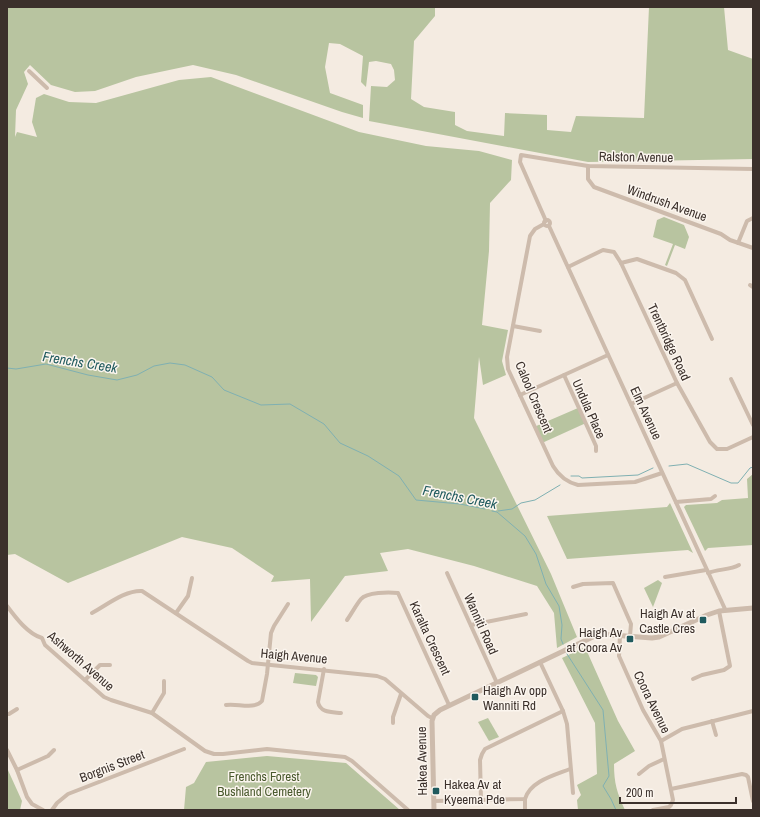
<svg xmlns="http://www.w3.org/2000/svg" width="760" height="817" font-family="'Archivo Narrow',sans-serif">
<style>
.green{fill:#b8c4a0}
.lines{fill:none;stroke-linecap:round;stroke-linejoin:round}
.stream{stroke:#7fb0b2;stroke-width:1}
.minor{stroke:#cdbbac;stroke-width:4}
.tertiary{stroke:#cdbbac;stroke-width:5}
.poi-dot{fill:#1f5a5e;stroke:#fbf5ee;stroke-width:1.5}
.labels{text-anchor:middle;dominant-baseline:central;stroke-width:3;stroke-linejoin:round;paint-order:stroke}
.street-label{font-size:13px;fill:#3b302b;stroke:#fbf5ee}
.poi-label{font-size:13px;fill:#3b302b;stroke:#fbf5ee;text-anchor:end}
.park-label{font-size:13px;fill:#4a5a2e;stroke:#fbf5ee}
.water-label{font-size:14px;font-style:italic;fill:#1f5a5e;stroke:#fbf5ee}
</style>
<rect width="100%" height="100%" fill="#f4ebe1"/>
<g class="green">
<polygon points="7,7 435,7 435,16 414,41 411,99 424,107 455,112 455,125 467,131 504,136 505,113 547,115 547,130 571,132 576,116 644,118 649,7 724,7 728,50 753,59 753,159 588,162 369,121 371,86 387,87 395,80 394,70 391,64 376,61 369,62 366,87 361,82 363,56 340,44 329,43 325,67 330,93 363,105 363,118 342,112 236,75 193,65 136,77 95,91 75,92 51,85 30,65 24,72 28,84 16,110 15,137 17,132 37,137 32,122 36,98 44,94 69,102 96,103 179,80 211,77 359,132 426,146 479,151 512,160 511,180 490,203 489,251 482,325 508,330 502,361 506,375 483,385 479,357 474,418 551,574 577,637 557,648 554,613 537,586 474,566 408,549 380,553 388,571 345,576 311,622 310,579 271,582 274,576 232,548 182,537 68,583 15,554 7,555"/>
<polygon points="664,217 684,225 689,237 685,249 675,245 667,266 665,265 673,244 653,237 657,220"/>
<polygon points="578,408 586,423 542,443 534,427"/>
<polygon points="753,474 753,545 708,548 705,551 684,507 686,505 717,503 722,500 748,498 747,479"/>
<polygon points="670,503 693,553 688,550 567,559 547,516 667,507"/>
<polygon points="658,580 662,583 653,607 644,588"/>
<path d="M585,647L618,721L635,751L614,764C614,783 617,793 625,810H578L577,800L581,795L577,785L597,774L595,723L562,658Z"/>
<polygon points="295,673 316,675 318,677 316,686 293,683"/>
<polygon points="488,718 499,737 489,741 478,722"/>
<polygon points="267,756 346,763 400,810 184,810 186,787 194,783 206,762"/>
<polygon points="7,768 22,801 20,810 7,810"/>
</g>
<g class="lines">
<g class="stream">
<polyline points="7,368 16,369 46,364 88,375 117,380 137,375 154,366 170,363 185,365 212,377 224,390 261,405 290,404 324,424 340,443 368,456 399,476 416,500 460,504 485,509"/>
<polyline points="669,466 687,464 731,483 738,483 750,468 753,467"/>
<polyline points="571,476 579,476 582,478 638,475 653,468"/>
<polyline points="492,511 497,512 525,536 536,554 546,584 559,606 562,625 561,639 563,644"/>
<polyline points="498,511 512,509 521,503 535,500 560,485"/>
<polyline points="567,654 603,710 609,776 603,786 611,799 616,810"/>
</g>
<g class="minor">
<polyline points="29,71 47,88"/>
<polyline points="588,166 588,179 594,187 721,234 730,240 753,248"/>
<circle cx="547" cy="223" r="3"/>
<polyline points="546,221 520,162 521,155 588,166 753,169"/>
<path d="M544,224L535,229L530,236L507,357L508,369L553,466C559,476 566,482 578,485L635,482L662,473"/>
<polyline points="549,226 725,609"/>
<polyline points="738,243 747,221 753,218"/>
<polyline points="621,263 637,259 676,273 685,280 712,339"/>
<polyline points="568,267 603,250 614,252 621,263 677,383 710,442 717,449 727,449 753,437"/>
<polyline points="750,285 753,287"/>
<polyline points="513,326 540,331"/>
<polyline points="564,375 596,446 596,451"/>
<polyline points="731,379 753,425"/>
<polyline points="520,395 608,355"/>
<polyline points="631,404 677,383"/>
<polyline points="676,502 711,499 715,496"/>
<polyline points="447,573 497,683"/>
<path d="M708,573C718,569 730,570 739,565"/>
<polyline points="665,577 706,570"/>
<polyline points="573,587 583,584 613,583 631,624 630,636"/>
<path d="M7,606C16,618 28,634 42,638L45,645L104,697L111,700L152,713L205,751L214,754H223L267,749L345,757L352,761L408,810"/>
<path d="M92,613C107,605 125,590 142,591L248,661L252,663L377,676L385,679L428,716L432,718"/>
<polyline points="176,613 188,596 192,578"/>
<path d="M347,620C352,613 356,605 361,599C367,592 389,592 398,593L449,705"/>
<polyline points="471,625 526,614"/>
<polyline points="620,635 619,656 643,710 661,741 673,800 671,805 669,807 653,810"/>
<polyline points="540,662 563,711 567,724 573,793"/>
<path d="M324,669L318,702C320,713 332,712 341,713"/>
<polyline points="693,679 702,675 724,670 730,666 719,611"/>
<polyline points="85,680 100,665 110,665"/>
<path d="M226,705C237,703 254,710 262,701L267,674L271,633L274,626L288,604"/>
<polyline points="152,713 164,693 164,681"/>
<polyline points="7,714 9,714 17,709"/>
<polyline points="712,721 716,735"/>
<polyline points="393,723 393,717 401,694"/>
<polyline points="661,741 682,729 753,711"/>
<polyline points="7,750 17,770 27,797 32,804 43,810"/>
<polyline points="17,770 48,756 54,750"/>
<polyline points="639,774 649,766 664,759"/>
<polyline points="671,789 742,774 746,775 748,777 753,801"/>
<polyline points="525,799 525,810"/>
<polyline points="481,800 480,760 482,754 485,749 563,711"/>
<path d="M434,801L525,799C530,781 555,775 570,769"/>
<polyline points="52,810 57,803 68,794 184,749"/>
</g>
<polyline class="tertiary" points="434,810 432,721 434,715 440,710 599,634 652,638 659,637 707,615 719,611 753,608"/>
</g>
<g class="poi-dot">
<rect x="699" y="616" width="8" height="8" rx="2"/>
<rect x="626" y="635" width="8" height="8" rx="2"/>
<rect x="471" y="693" width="8" height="8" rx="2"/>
<rect x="432" y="787" width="8" height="8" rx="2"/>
</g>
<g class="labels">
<g class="street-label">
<text transform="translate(636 157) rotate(1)">Ralston Avenue</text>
<text transform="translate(667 203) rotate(20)">Windrush Avenue</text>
<text transform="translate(669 342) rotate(65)">Trentbridge Road</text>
<text transform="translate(534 397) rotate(67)">Calool Crescent</text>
<text transform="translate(589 409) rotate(66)">Undula Place</text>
<text transform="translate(646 413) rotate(65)">Elm Avenue</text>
<text transform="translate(481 624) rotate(66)">Wanniti Road</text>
<text transform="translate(430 638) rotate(65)">Karalta Crescent</text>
<text transform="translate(294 656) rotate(5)">Haigh Avenue</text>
<text transform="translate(81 661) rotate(41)">Ashworth Avenue</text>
<text transform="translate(652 702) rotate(64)">Coora Avenue</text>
<text transform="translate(422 761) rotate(-91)">Hakea Avenue</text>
<text transform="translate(112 766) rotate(-21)">Borgnis Street</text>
</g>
<g class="poi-label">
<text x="695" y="613">Haigh Av at<tspan x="695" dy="15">Castle Cres</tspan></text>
<text x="622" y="632">Haigh Av<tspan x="622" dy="15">at Coora Av</tspan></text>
<text x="483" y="690" text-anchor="start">Haigh Av opp<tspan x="483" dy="15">Wanniti Rd</tspan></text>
<text x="444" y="784" text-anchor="start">Hakea Av at<tspan x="444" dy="15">Kyeema Pde</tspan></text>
</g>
<g class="park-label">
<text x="264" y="776">Frenchs Forest<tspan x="264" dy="15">Bushland Cemetery</tspan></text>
</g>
<g class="water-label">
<text transform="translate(80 362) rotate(9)">Frenchs Creek</text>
<text transform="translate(460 497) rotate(11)">Frenchs Creek</text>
</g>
</g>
<rect width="760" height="817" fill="none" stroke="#3b302b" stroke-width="16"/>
<path d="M620 797v6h116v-6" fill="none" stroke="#3b302b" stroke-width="2"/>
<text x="626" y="797" font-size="12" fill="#3b302b" stroke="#fbf5ee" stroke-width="3" paint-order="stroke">200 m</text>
</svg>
